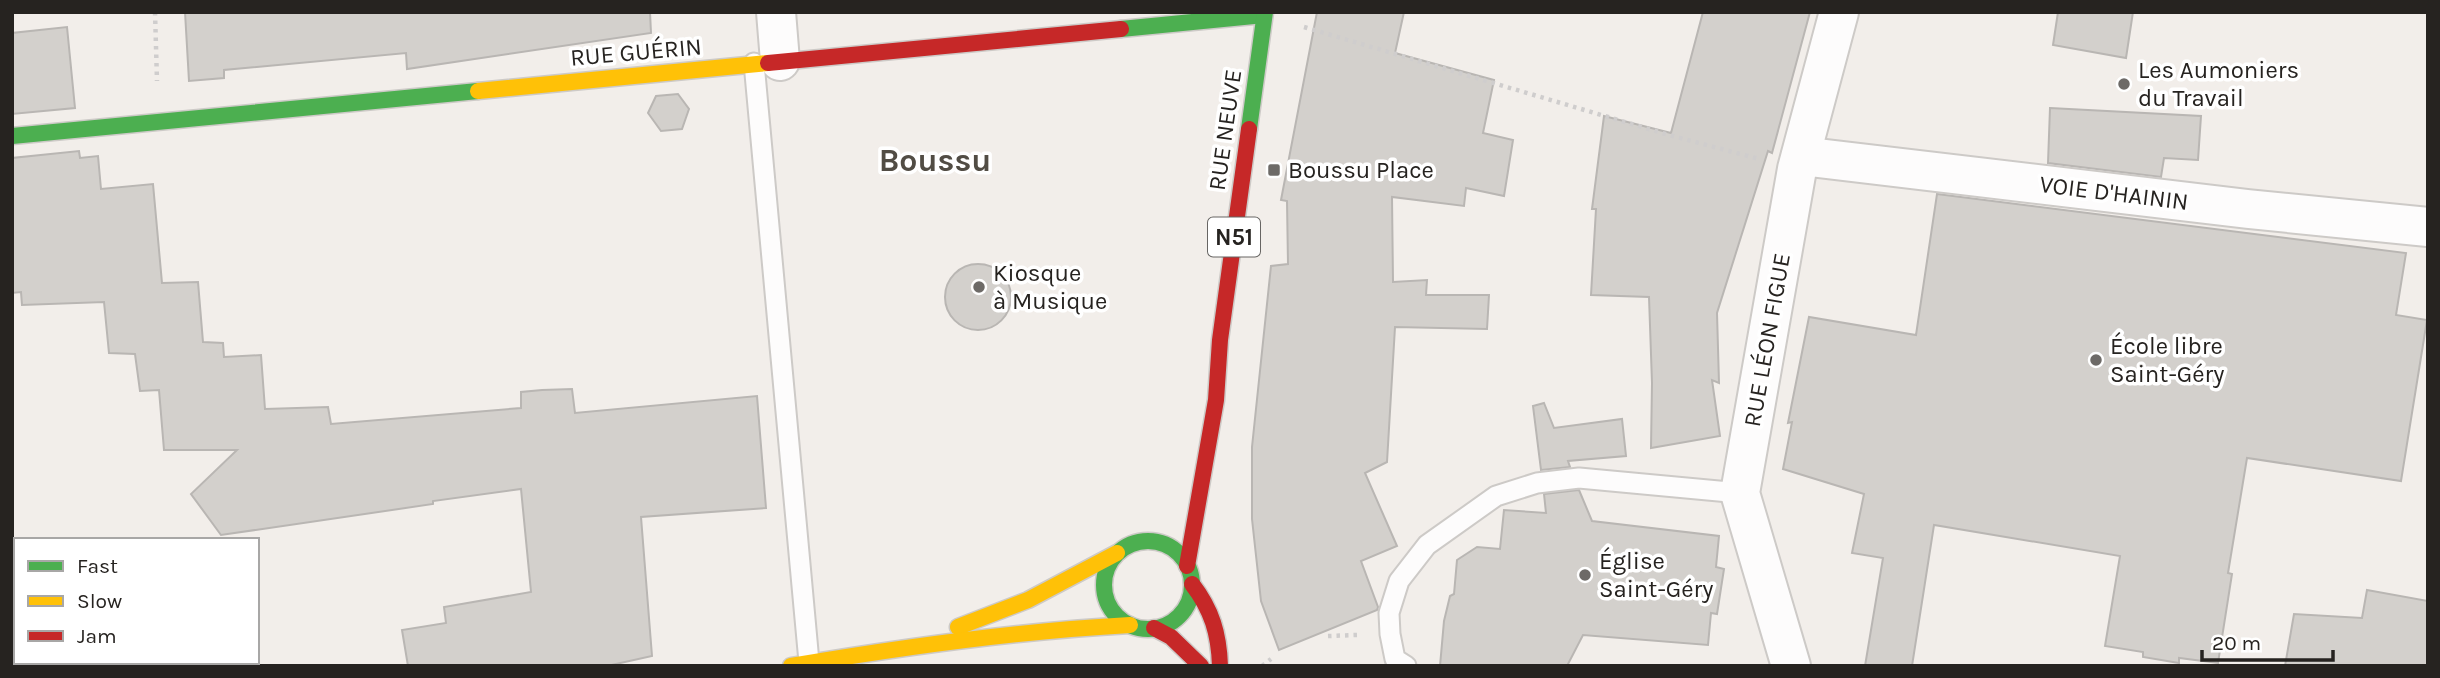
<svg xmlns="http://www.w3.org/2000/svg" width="2440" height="678" font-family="Karla,sans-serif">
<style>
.building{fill:#d3d0cc;stroke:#b9b6b3;stroke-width:2}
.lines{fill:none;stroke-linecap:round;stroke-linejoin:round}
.lane-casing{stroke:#cdcac7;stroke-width:23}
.street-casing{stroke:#cdcac7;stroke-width:42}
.fast-casing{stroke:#cdcac7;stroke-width:19}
.slow-casing{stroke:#cdcac7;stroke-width:19}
.jam-casing{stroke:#cdcac7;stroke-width:19}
.path{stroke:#cfcdcd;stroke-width:4.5;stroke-dasharray:3.5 5;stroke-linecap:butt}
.lane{stroke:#fdfcfc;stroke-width:19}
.street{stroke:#fdfcfc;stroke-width:38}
.fast{stroke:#4caf50;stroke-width:16}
.slow{stroke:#ffc107;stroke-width:16}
.jam{stroke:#c62828;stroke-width:16}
.poi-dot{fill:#6d6a67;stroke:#fff;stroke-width:2.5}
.labels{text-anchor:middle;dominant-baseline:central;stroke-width:7;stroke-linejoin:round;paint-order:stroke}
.shield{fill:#fff;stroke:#676563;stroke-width:2}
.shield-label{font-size:23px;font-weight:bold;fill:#262320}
.street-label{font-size:24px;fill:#262320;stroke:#fff}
.poi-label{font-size:24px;fill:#262320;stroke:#fff;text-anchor:start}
.district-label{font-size:32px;font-weight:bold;fill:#514c44;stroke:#fff}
</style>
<rect width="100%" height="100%" fill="#f2eeea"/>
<g class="building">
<polygon points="185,12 650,12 651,33 407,69 406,53 224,70 224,78 189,81"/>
<polygon points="1317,12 1404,12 1395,53 1494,80 1483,133 1513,140 1504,196 1466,188 1464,206 1392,197 1393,282 1427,280 1426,295 1489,295 1487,329 1395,327 1387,462 1365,473 1397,546 1361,561 1378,607 1377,610 1279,650 1261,601 1252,519 1252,447 1271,266 1288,264 1287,201 1281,200"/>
<polygon points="1703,12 1810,12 1772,153 1768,151 1717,313 1719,383 1712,380 1720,436 1651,448 1652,383 1649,297 1591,295 1596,209 1592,209 1604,116 1671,133"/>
<polygon points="2058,12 2133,12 2126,58 2053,45"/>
<polygon points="67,27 75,108 12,114 12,33"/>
<polygon points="678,94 689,109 682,129 661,131 648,113 656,96"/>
<polygon points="2050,108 2201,116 2198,160 2164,158 2161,177 2048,163"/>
<polygon points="79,151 80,158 98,156 101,189 153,184 162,283 198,282 203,342 223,343 224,357 261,355 265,409 328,407 331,424 521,408 521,392 542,390 572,389 575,413 757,396 766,508 641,517 652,656 607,666 408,666 402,630 446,623 444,607 531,592 521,489 433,501 433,504 221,535 191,494 237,450 164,450 159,390 140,391 135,354 109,353 104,302 22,305 21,292 12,293 12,158"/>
<polygon points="1937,194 2406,253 2396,315 2427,320 2401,481 2247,458 2228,573 2232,574 2218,663 2179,658 2179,663 2143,657 2143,652 2105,646 2120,556 1934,525 1912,666 1865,666 1883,558 1852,553 1864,494 1783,469 1792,422 1788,423 1809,317 1916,335"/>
<circle cx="978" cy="297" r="33"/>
<polygon points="1544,403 1554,428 1622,419 1626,456 1568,461 1570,467 1541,470 1533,406"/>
<polygon points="1579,490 1592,521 1719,536 1716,567 1724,569 1717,614 1711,613 1708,645 1583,635 1567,666 1440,666 1444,621 1450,596 1454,594 1457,560 1477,547 1500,549 1504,510 1546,513 1544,494"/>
<polygon points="2367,590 2428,601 2428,666 2285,666 2294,614 2362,618"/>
</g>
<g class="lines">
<g class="lane-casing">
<g id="lane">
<polyline points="754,63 809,662"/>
<polyline points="1406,666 1395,659 1390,634 1389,613 1399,581 1427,545 1496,496 1537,483 1579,478 1740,493"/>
</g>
</g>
<g class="street-casing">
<g id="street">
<polyline points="776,12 780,61"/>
<polyline points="1801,156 2248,209 2428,227"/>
<polyline points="1791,666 1740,493 1797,169 1839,12"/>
</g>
</g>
<g class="fast-casing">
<g id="fast">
<polyline points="1121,29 1264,15"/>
<polyline points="1249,129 1265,12"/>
<polyline points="12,136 478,91"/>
<circle cx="1148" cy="585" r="44"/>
</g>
</g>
<g class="slow-casing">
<g id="slow">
<polyline points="478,91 768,63"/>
<polyline points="958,627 1028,600 1117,553"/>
<path d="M791,666C903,647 1017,631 1130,625"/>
</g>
</g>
<g class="jam-casing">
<g id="jam">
<polyline points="768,63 1121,29"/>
<polyline points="1187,566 1216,400 1220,340 1249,129"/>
<path d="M1192,584C1212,610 1219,634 1220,666"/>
<polyline points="1154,628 1171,637 1201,666"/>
</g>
</g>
<g class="path">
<polyline points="155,12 157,81"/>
<polyline points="1304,27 1669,135 1759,159"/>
<polyline points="1328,636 1357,635"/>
<polyline points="1262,666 1271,659"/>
</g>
<use href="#lane" class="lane"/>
<use href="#street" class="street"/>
<use href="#fast" class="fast"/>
<use href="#slow" class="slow"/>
<use href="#jam" class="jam"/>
</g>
<g class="poi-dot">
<circle cx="2124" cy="84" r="7"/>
<rect x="1267" y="163" width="14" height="14" rx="3.5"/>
<circle cx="979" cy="287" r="7"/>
<circle cx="2096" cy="360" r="7"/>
<circle cx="1585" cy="575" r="7"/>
</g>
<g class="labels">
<rect class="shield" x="1208" y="217.5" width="52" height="39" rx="5"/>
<g class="shield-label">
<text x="1234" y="237">N51</text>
</g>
<g class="street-label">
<text transform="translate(636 52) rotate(-5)">RUE GUÉRIN</text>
<text transform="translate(1225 130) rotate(-82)">RUE NEUVE</text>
<text transform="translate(2114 193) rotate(7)">VOIE D'HAININ</text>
<text transform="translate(1767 340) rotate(-80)">RUE LÉON FIGUE</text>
</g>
<g class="poi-label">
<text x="2138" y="70">Les Aumoniers<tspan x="2138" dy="28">du Travail</tspan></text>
<text x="1288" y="170">Boussu Place</text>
<text x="993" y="273">Kiosque<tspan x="993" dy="28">à Musique</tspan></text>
<text x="2110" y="346">École libre<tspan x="2110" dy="28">Saint-Géry</tspan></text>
<text x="1599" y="561">Église<tspan x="1599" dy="28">Saint-Géry</tspan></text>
</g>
<g class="district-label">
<text x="935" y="160">Boussu</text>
</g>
</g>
<rect width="2440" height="678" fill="none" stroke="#262320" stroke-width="28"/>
<rect x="14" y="538" width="245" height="126" fill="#ffffff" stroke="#a8a7a6" stroke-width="2"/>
<rect x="28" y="561" width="35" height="10" fill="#4caf50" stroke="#a8a7a6" stroke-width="2"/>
<text x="77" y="573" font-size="21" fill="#262320">Fast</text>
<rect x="28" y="596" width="35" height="10" fill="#ffc107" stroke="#a8a7a6" stroke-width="2"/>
<text x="77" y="608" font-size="21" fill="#262320">Slow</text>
<rect x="28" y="631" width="35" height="10" fill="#c62828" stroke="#a8a7a6" stroke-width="2"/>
<text x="77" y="643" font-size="21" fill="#262320">Jam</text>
<path d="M2202 650v10h131v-10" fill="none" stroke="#262320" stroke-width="3.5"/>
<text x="2212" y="650" font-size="21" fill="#262320" stroke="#ffffff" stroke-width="5" paint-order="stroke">20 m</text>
</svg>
